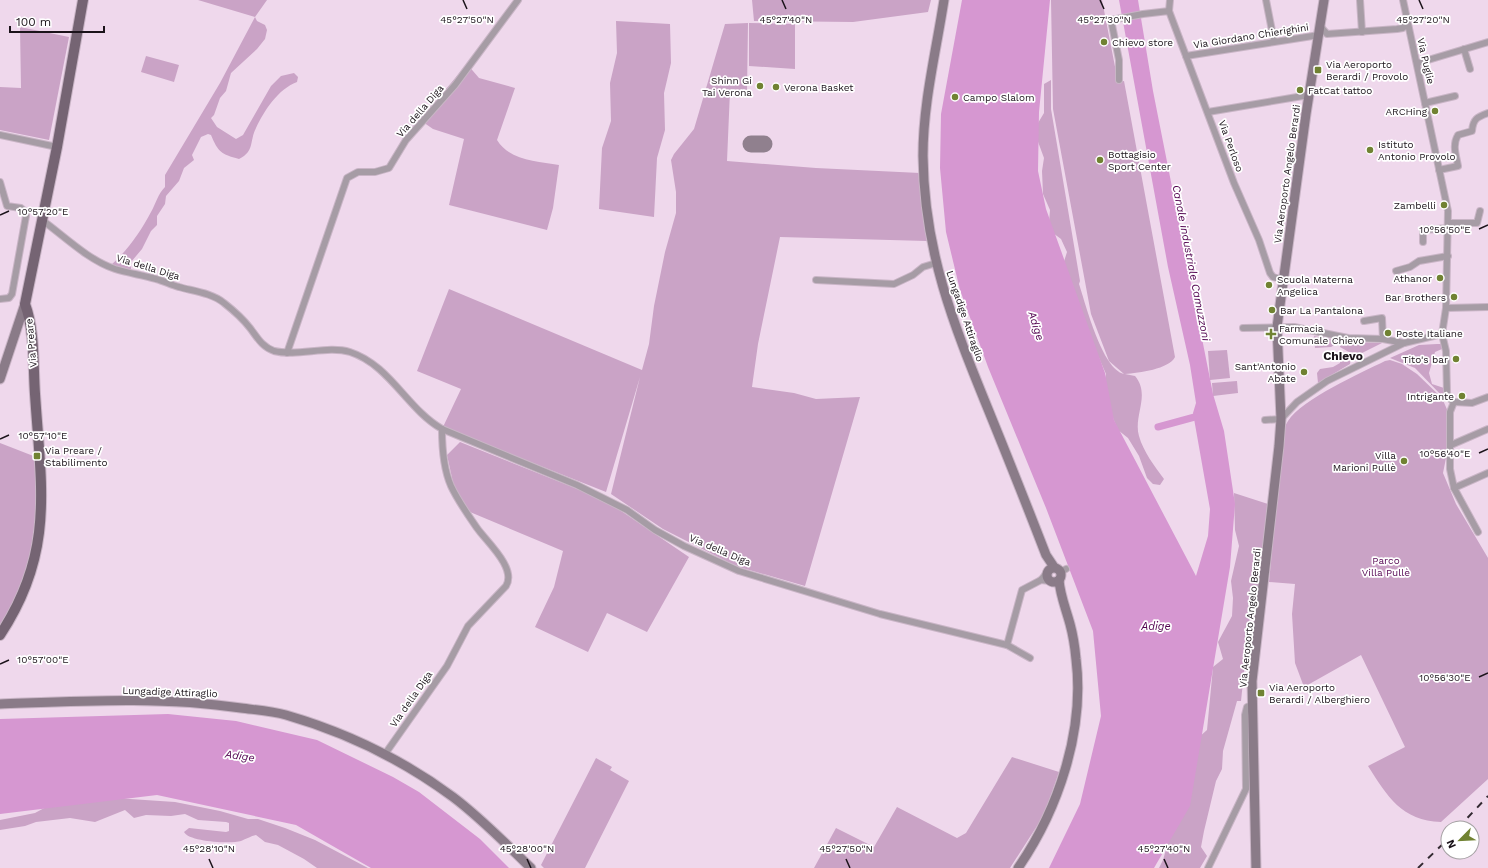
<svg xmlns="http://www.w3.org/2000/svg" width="1488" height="868" font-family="'Work Sans',sans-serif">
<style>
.green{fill:#caa3c6}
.water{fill:#d697d1}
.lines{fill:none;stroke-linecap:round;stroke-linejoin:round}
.canal{stroke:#d697d1;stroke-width:7}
.taxiway{stroke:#90808e;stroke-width:17}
.street-casing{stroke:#c9b5c6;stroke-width:8}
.secondary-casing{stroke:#c9b5c6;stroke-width:11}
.primary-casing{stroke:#c9b5c6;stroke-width:12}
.street{stroke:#a69ca5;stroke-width:6}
.secondary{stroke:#8a7b88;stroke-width:9}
.primary{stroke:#756473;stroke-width:10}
.rail{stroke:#322931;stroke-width:2;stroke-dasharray:7 7;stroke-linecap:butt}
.ticks{fill:none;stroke:#1b131a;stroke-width:1.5}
.poi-dot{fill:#708232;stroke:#fff;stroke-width:1.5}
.labels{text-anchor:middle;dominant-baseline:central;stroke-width:3.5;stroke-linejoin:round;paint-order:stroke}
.street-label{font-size:10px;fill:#1b131a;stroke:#fff}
.poi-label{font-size:10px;fill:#1b131a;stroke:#fff;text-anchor:start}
.park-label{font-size:10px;fill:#560854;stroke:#fff}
.water-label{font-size:11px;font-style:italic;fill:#51024f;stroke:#fff}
.quarter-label{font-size:12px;font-weight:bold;fill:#1b131a;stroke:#fff}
.ticks-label{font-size:10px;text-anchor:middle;fill:#1b131a;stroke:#fff;stroke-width:3.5;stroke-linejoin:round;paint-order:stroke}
</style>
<rect width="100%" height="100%" fill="#efd8ec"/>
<g class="green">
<path d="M198,0H267L255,17L257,21L265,25L267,30L265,39L257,49L231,73L226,91L220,98L214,115L211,118L217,127L236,139L243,135L271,86L281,76L294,73L298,77L297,82C278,89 264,111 256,128C249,142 255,151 239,159C221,154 218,152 211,135L208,134L201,137L192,155L194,160L184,168L179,181L166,196L165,204L157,216V225L151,231L142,249L131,262V271L111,265C128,250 141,231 151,212C156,203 158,194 165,187V175L220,83L255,17Z"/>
<polygon points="752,0 931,0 928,12 853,22 754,21"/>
<path d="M1051,0H1102L1118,82L1124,81L1175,357C1169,369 1139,373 1125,374L1135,376C1151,395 1133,416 1139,436C1143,451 1155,467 1164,479L1160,485L1153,484L1147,478L1139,456L1128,438L1118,430L1106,401L1104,385L1106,374L1061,271L1067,252L1061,239L1053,233L1049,223L1050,210L1043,194L1042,171L1044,158L1037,139L1038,123L1044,113V84L1051,80V109L1080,281L1079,284C1086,305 1102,369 1124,374L1109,361L1091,314L1053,109Z"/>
<polygon points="616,21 670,24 671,63 664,93 665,130 657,158 654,217 599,209 602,148 611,121 610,83 617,53"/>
<polygon points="748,23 747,91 730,91 727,161 816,168 920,173 922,204 927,241 780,237 758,344 752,387 794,393 816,399 860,397 805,586 739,567 728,562 663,529 611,494 640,377 606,492 443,427 461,389 417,371 449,289 642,370 649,344 654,306 665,252 676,213 676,192 671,160 674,154 694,129 725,24"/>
<polygon points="749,23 795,24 795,69 749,66"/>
<polygon points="20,27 69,37 49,140 0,130 0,87 21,88"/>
<polygon points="146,56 179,65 174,82 141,72"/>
<path d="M467,64L479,78L515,88L497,140C510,161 537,161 559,165L553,208L547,230L449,205L464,139L433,129L420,120Z"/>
<polygon points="1314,336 1341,341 1331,347 1315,348"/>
<polygon points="1345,342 1347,342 1382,343 1356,356 1340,347 1340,344"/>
<polygon points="1437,344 1442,344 1442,349 1435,352 1429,373 1432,384 1444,388 1443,397 1415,368 1390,358 1419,345"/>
<polygon points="1227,350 1230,378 1210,380 1208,351"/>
<polygon points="1341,351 1351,358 1350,364 1318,383 1317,373 1320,369 1333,367 1340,363"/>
<path d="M1390,360L1402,364L1417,374L1442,398L1449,414L1448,448L1443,473L1456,504L1488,558V779L1441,822C1402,821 1387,796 1368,766L1405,747L1361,655L1304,687L1295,663L1292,614L1295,584L1269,582L1283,436C1284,431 1285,425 1288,421C1302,399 1361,373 1385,361Z"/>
<polygon points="1237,381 1238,393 1213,396 1212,383"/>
<polygon points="460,442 605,500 689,557 647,632 607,613 588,652 535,627 554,587 563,551 470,512 454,487 447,455"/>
<polygon points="0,443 36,457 38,501 29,564 12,608 0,627"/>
<polygon points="1234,493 1268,504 1259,590 1252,595 1241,701 1237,701 1223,751 1222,769 1216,781 1204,831 1201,847 1207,856 1200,868 1159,868 1163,860 1198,738 1207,730 1213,667 1223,659 1218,642 1232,616 1233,598 1231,581 1239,546 1235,530"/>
<polygon points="1012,757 1059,772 1044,815 1010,868 814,868 836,828 874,847 897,807 957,838 966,833"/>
<polygon points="596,758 612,767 610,770 629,781 585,868 544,868 541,865"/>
<path d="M115,798L175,802L220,811L248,819H258L285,828L315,840L368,868H317L304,859L278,845L265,842L256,835C251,836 246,839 241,841C231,844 189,842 184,832L189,828L226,832L229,831V823L226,822L198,820L185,814L171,816L146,815L134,818L125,810L95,822L70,818L36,822L25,826L0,830V820L35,813L46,807Z"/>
</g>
<g class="water">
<polygon points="962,0 1050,0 1039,112 1038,171 1046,209 1105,373 1114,420 1196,576 1208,536 1210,509 1193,413 1196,403 1190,365 1168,267 1119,0 1138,0 1153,91 1213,394 1224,431 1235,504 1230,567 1190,806 1154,868 1049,868 1080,804 1101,716 1093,631 1046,508 988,367 960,290 946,232 940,168 941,114"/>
<polygon points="168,714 236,721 317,740 393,777 419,792 480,839 509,868 371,868 296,825 157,795 0,814 0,719"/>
</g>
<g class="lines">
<polyline class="canal" points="1158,427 1202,415"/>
<polyline class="taxiway" points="751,144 764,144"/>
<g class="street-casing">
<g id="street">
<polyline points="1266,0 1274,41"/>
<polyline points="1360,0 1362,32"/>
<polyline points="1403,0 1448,211 1446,308 1442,334 1446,351 1447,393 1449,398 1454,402"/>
<polyline points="1169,11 1170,0"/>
<polyline points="1320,26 1327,34 1397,29 1403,28 1407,24"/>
<polyline points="1464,49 1470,69"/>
<polyline points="1186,56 1319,35"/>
<polyline points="1418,63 1488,42"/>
<polyline points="1119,80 1119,60 1111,20 1143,14 1169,11 1234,183 1259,240 1270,273 1273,277 1284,280"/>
<polyline points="1425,103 1455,96"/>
<polyline points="1208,112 1309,95"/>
<polyline points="0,135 57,147"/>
<path d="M1439,170L1458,166C1456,155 1452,145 1458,135L1472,131C1473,119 1477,117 1488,113"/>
<polyline points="0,182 7,206 21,208 26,212 26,216 12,294 9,298 0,299"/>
<path d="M42,220C64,236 88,260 115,269C128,273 142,275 156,279C164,281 171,285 179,287C193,291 212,293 224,303C233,310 243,319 250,328C257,337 262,347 274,351C298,357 327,345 350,352C390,365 407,409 442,429L577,485L627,510L655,530L684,546L739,571L880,614L1007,645L1022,590L1041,580L1046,574"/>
<polyline points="1449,223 1477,223 1480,211"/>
<polyline points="1423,242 1423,230 1449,228"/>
<polyline points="1396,271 1410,267 1419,261 1448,256"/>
<polyline points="816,280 894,284 913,275 923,267 936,263"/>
<polyline points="1446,308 1488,307"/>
<polyline points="1364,321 1382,318 1383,339"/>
<polyline points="1243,328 1294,327 1348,338 1383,339 1404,343"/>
<polyline points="287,353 347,178 358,172 375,172 389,168 406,140 455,85 518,0"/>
<polyline points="1454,402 1450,412 1450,469 1454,488 1478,532"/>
<polyline points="1454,402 1472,403 1488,397"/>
<polyline points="1265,420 1281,419 1297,402 1327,381 1404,343 1442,334"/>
<polyline points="1451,445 1488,429"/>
<polyline points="1454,488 1488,473"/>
<polyline points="1060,572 1066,569"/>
<polyline points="1041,580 1050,581"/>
<polyline points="1007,645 1030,658"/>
<path d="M385,754L447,666L468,626L506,586C517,568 486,541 477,528C468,515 458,501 451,486C444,470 442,447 442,429"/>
<polyline points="1208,868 1246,789 1245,715 1247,707 1253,704"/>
</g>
</g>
<g class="secondary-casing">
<g id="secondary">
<path d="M944,0C936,52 923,103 923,156C924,251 953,323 988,409C1008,458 1027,506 1046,555L1054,567"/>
<polyline points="0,379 25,304"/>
<circle cx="1054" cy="575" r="7"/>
<path d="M0,704C80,701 161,696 241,708C256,710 271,711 286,715C345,732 403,760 453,797C481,818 505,843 531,868"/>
<path d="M1018,868C1058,810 1085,731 1076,659C1075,648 1073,635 1070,624C1066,609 1060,595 1059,580"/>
<polyline points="1256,868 1252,681 1279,446 1281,419 1277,327 1306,114 1324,0"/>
</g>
</g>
<g class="primary-casing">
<path id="primary" d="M0,635C55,552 41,487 35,394C33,365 35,331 25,304L57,147L83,0"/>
</g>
<use href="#street" class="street"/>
<use href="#secondary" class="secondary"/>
<use href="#primary" class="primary"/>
<g class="rail">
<polyline points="1458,828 1488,796"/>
<polyline points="1418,868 1448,839"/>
</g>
</g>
<path class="ticks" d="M463,0L467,9M782,0L786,9M1100,0L1104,9M1419,0L1423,9M0,215L9,211M1479,229L1488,225M0,439L9,435M1479,453L1488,449M0,664L9,660M1479,677L1488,673M209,859L213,868M527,859L531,868M846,859L850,868M1164,859L1168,868"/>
<g class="poi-dot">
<circle cx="1104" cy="42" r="4"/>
<rect x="1314" y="66" width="8" height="8" rx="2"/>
<circle cx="760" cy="86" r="4"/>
<circle cx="776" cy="87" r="4"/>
<circle cx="1300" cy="90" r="4"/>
<circle cx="955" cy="97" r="4"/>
<circle cx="1435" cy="111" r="4"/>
<circle cx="1370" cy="150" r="4"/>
<circle cx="1100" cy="160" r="4"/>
<circle cx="1444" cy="205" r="4"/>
<circle cx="1440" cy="278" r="4"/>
<circle cx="1269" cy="285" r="4"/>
<circle cx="1454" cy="297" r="4"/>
<circle cx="1272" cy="310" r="4"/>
<circle cx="1388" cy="333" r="4"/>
<path d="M1269 328h4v4h4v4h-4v4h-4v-4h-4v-4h4z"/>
<circle cx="1456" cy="359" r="4"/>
<circle cx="1304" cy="372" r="4"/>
<circle cx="1462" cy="396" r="4"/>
<rect x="33" y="452" width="8" height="8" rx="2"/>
<circle cx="1404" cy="461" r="4"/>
<rect x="1257" y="689" width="8" height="8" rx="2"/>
</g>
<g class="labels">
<g class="street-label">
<text transform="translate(1251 36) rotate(-9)">Via Giordano Chierighini</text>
<text transform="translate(1426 61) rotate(77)">Via Puglie</text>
<text transform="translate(420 111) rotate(-49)">Via della Diga</text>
<text transform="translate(1231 146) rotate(70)">Via Perloso</text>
<text transform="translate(1287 174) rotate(-82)">Via Aeroporto Angelo Berardi</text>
<text transform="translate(148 267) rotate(17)">Via della Diga</text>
<text transform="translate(965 316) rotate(71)">Lungadige Attiraglio</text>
<text transform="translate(31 343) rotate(-95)">Via Preare</text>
<text transform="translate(720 550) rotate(23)">Via della Diga</text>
<text transform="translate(1250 618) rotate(-84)">Via Aeroporto Angelo Berardi</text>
<text transform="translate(170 692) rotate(2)">Lungadige Attiraglio</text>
<text transform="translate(411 699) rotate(-55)">Via della Diga</text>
</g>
<g class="poi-label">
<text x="1112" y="42">Chievo store</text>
<text x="1326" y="64">Via Aeroporto<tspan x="1326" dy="12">Berardi / Provolo</tspan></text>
<text x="752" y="80" text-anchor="end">Shinn Gi<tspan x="752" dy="12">Tai Verona</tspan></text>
<text x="784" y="87">Verona Basket</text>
<text x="1308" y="90">FatCat tattoo</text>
<text x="963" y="97">Campo Slalom</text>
<text x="1427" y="111" text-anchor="end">ARCHing</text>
<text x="1378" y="144">Istituto<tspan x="1378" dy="12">Antonio Provolo</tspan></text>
<text x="1108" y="154">Bottagisio<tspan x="1108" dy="12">Sport Center</tspan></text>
<text x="1436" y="205" text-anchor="end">Zambelli</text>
<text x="1432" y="278" text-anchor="end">Athanor</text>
<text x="1277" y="279">Scuola Materna<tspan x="1277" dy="12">Angelica</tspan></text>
<text x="1446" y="297" text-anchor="end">Bar Brothers</text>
<text x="1280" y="310">Bar La Pantalona</text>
<text x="1279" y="328">Farmacia<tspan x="1279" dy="12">Comunale Chievo</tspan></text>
<text x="1396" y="333">Poste Italiane</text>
<text x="1448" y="359" text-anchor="end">Tito's bar</text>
<text x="1296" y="366" text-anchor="end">Sant'Antonio<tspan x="1296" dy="12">Abate</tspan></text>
<text x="1454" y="396" text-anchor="end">Intrigante</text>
<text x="45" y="450">Via Preare /<tspan x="45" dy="12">Stabilimento</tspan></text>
<text x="1396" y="455" text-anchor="end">Villa<tspan x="1396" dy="12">Marioni Pullè</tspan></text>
<text x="1269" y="687">Via Aeroporto<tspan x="1269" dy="12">Berardi / Alberghiero</tspan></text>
</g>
<g class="park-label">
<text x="1386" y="560">Parco<tspan x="1386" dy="12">Villa Pullè</tspan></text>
</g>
<g class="water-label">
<text transform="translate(1191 263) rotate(79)">Canale industriale Camuzzoni</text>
<text transform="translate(1036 326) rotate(73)">Adige</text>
<text x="1156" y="626">Adige</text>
<text transform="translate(240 756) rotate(8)">Adige</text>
</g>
<g class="quarter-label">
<text x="1343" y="356">Chievo</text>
</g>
</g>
<g class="ticks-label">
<text x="1104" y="23">45°27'30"N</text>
<text x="467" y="23">45°27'50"N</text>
<text x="786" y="23">45°27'40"N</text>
<text x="1423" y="23">45°27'20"N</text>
<text x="43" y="215">10°57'20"E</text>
<text x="1445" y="233">10°56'50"E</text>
<text x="43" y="439">10°57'10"E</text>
<text x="1445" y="457">10°56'40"E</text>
<text x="43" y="663">10°57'00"E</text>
<text x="1445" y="681">10°56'30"E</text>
<text x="209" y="852">45°28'10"N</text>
<text x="527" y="852">45°28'00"N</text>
<text x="846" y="852">45°27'50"N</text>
<text x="1164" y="852">45°27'40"N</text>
</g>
<g transform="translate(1460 840) rotate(246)"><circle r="19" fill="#ffffff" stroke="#a4a1a3"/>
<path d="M0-3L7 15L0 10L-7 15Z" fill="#708232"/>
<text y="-6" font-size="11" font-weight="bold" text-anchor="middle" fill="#1b131a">N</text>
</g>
<path d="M10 26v6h94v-6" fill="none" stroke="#1b131a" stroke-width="2"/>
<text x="16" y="26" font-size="12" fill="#1b131a" stroke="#ffffff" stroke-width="3" paint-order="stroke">100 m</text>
</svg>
